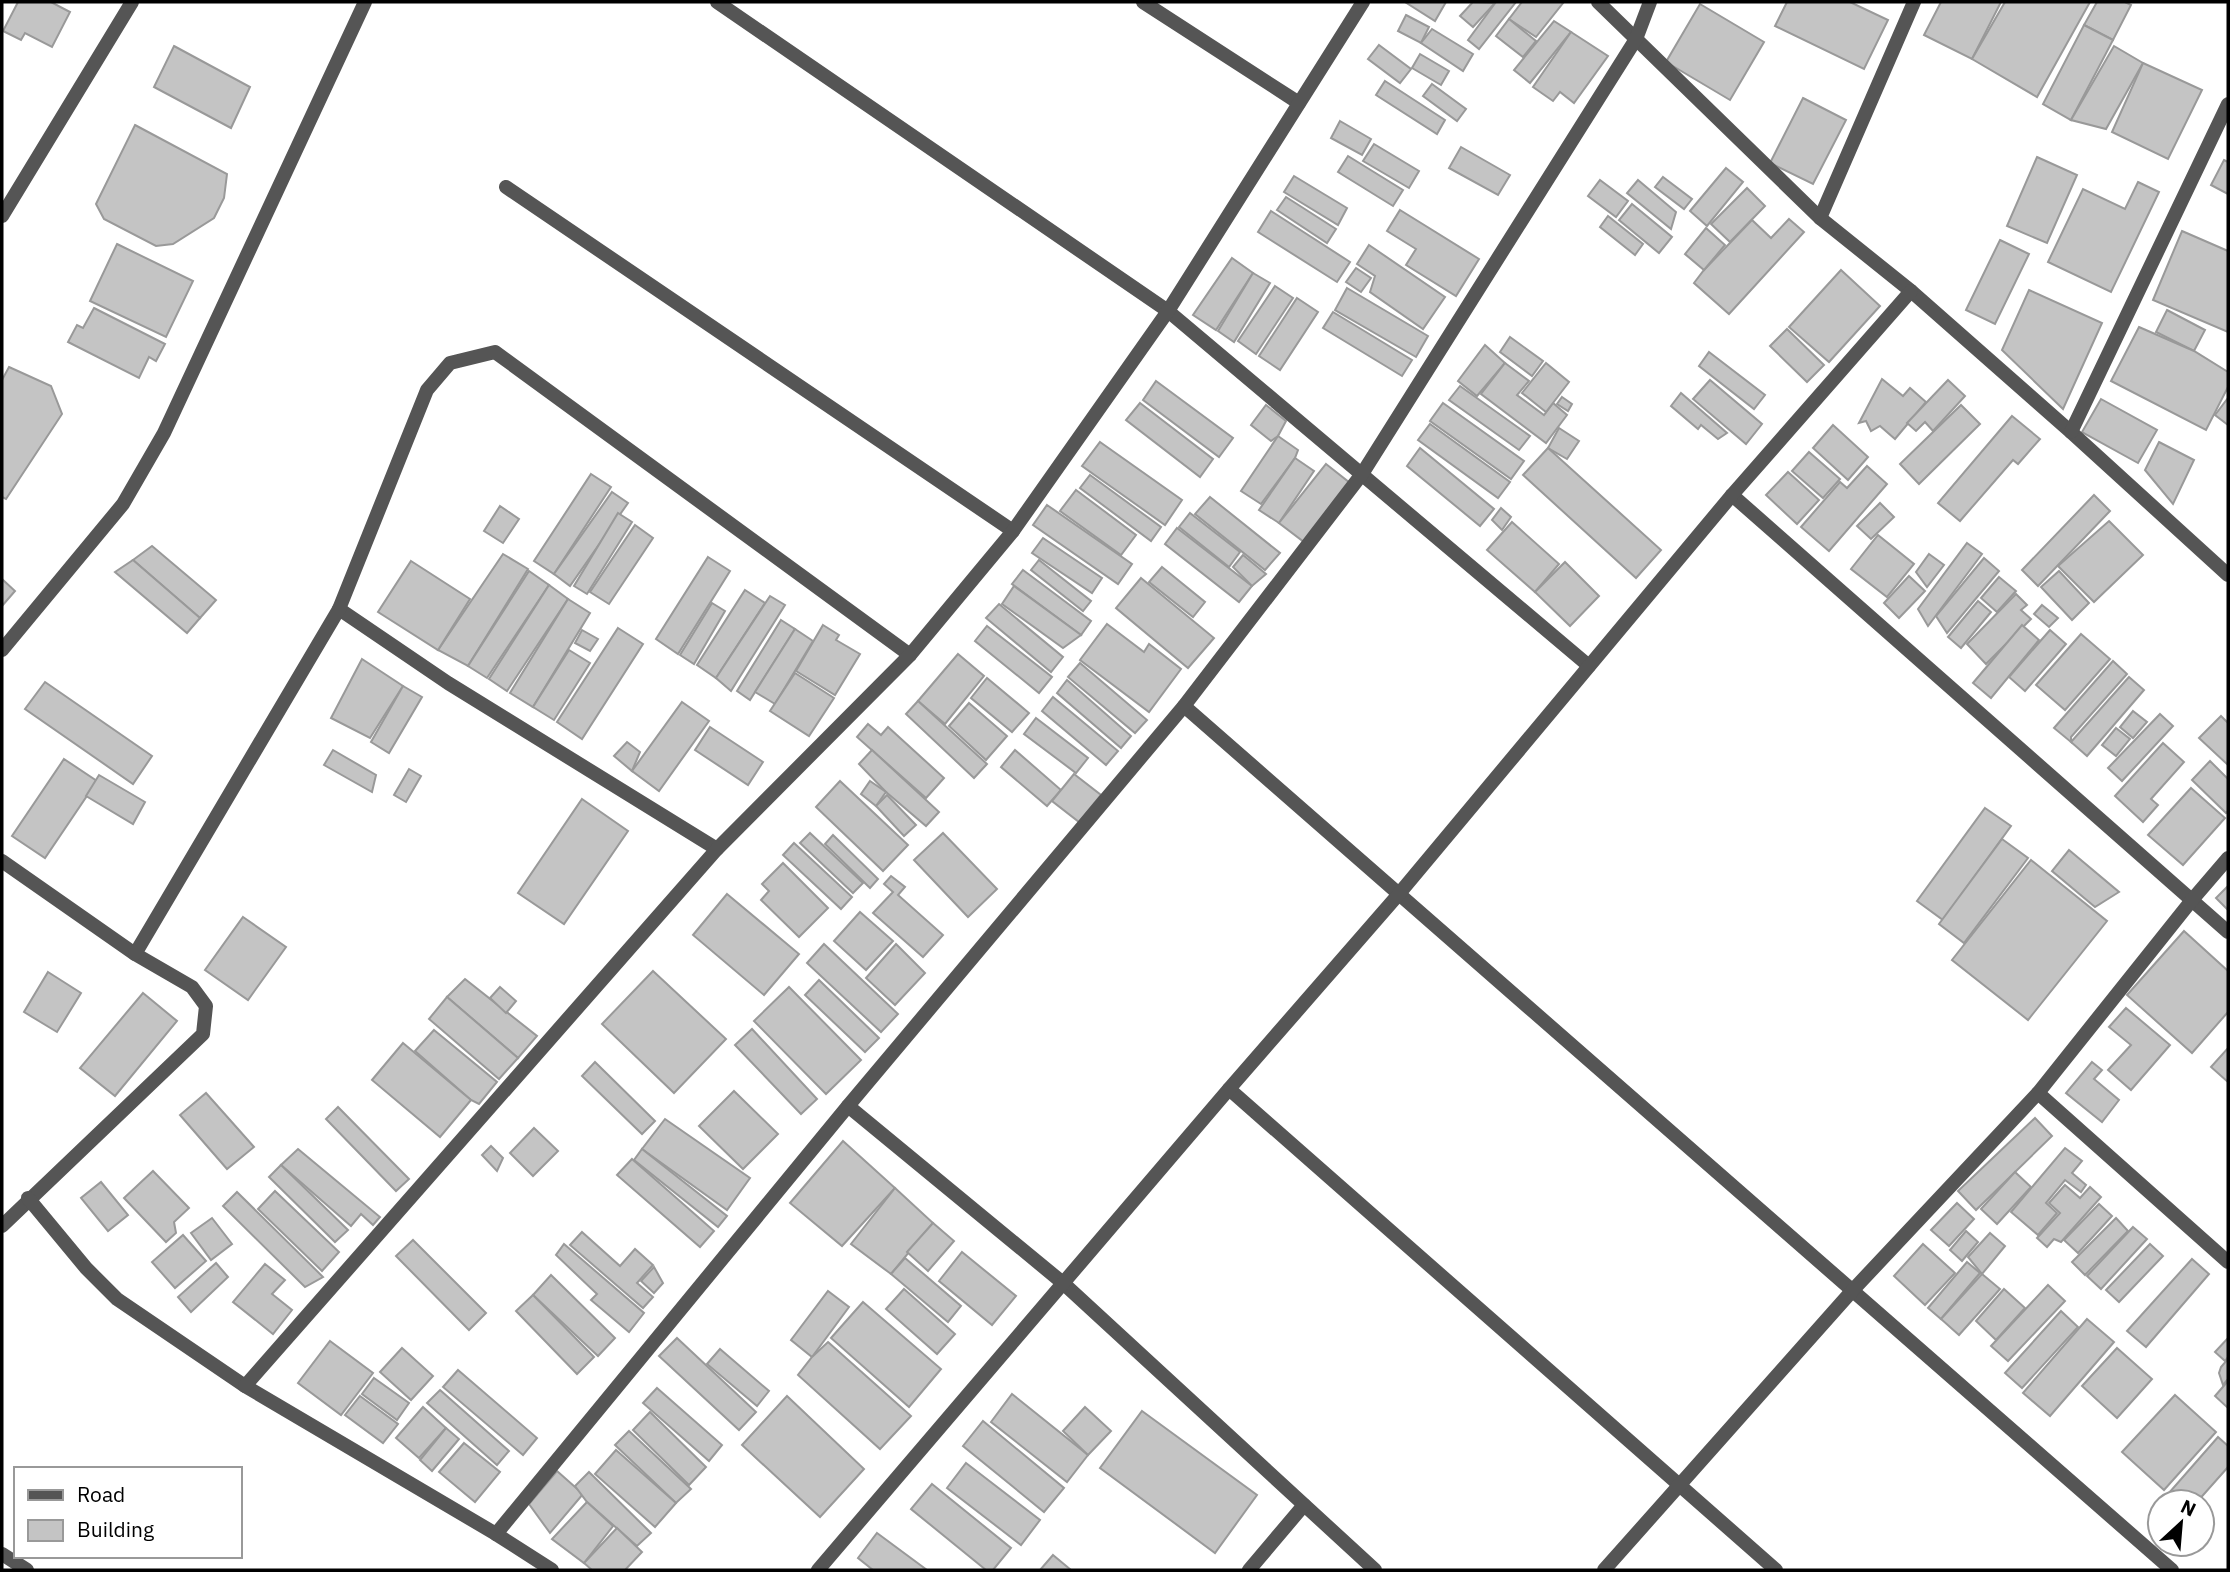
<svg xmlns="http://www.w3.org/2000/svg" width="2230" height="1572" font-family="'IBM Plex Sans',sans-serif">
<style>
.building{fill:#c4c4c4;stroke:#999;stroke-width:2}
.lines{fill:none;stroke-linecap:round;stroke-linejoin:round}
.minor{stroke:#555;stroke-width:14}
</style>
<rect width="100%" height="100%" fill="#fff"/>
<g class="building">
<polygon points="18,2 51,2 70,12 52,47 25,33 21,40 3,31"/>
<polygon points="1405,2 1446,2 1435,21"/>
<polygon points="1473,2 1495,3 1473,27 1460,16"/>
<polygon points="1496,2 1516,2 1479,49 1468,40"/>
<polygon points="1522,2 1562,2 1563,3 1536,37 1509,19"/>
<polygon points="1787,2 1850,2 1888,20 1864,69 1775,26"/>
<polygon points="1941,2 2001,2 1972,59 1924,35"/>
<polygon points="2005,2 2090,2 2037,97 1972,59"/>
<polygon points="2097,2 2125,2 2131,5 2113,40 2084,25"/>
<polygon points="1700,4 1764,42 1730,100 1666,62"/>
<polygon points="1406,15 1429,27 1421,43 1398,31"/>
<polygon points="1509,19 1536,41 1523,57 1496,36"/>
<polygon points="1554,21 1571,32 1530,83 1514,70"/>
<polygon points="2084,25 2113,40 2071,120 2043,104"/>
<polygon points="1432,29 1473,54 1463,71 1421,43"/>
<polygon points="1571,32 1608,56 1574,103 1560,92 1553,101 1533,87"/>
<polygon points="1379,45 1411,69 1400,83 1368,59"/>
<polygon points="174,46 250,87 231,128 154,87"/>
<polygon points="2114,46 2143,63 2106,129 2071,120"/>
<polygon points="1420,54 1449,71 1441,85 1412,68"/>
<polygon points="2143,63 2202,90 2168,159 2112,132"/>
<polygon points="1385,81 1445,120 1437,134 1376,95"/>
<polygon points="1432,84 1466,109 1457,121 1423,96"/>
<polygon points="1803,98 1846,120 1813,184 1770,163"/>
<polygon points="1340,121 1371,139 1362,155 1331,138"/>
<polygon points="135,125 227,174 224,198 214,218 173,244 156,246 104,219 96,204"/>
<polygon points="1374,144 1419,171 1409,188 1363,161"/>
<polygon points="1461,147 1510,175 1498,195 1449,168"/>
<polygon points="1348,156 1403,190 1393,206 1338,172"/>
<polygon points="2037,157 2077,175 2047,243 2007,226"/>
<polygon points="2224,160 2228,162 2228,194 2211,185"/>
<polygon points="1726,168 1743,182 1707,226 1690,211"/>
<polygon points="1294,176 1347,208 1338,225 1284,192"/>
<polygon points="1663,177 1692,199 1684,209 1655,187"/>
<polygon points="1600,180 1628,201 1616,217 1588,196"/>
<polygon points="1638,180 1676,212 1671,229 1627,193"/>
<polygon points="2138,182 2159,192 2111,292 2048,262 2083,189 2125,209"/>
<polygon points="1747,188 1765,206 1730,242 1711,224"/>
<polygon points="1286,197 1336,229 1327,243 1277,210"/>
<polygon points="1632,204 1672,237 1659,253 1619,220"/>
<polygon points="1400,210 1479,259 1456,296 1406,265 1416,249 1387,231"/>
<polygon points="1271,211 1350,262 1337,282 1258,232"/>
<polygon points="1608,216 1643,244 1635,255 1600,227"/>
<polygon points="1789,219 1804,232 1729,314 1694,283 1704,270 1752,220 1771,238"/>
<polygon points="1706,228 1725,245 1704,270 1685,254"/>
<polygon points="2182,231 2228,251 2228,332 2153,300"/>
<polygon points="2000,240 2029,254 1995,324 1966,310"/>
<polygon points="117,244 193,281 166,337 90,301"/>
<polygon points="1369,245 1445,297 1423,329 1370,292 1375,276 1357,264"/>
<polygon points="1232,258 1253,273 1216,330 1193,315"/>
<polygon points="1356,268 1371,278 1361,292 1346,282"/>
<polygon points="1841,270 1880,306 1829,362 1789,327"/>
<polygon points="1253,273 1270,283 1234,342 1218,331"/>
<polygon points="1275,286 1293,298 1256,354 1238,341"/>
<polygon points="1347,288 1428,336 1416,357 1335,310"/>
<polygon points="2029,290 2102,323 2063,409 2002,350"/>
<polygon points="1297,298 1318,312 1280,370 1259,356"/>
<polygon points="94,308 165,344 156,361 149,357 139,378 68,342 77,325 83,328"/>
<polygon points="2167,310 2205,330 2194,351 2156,332"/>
<polygon points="1333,312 1412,360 1402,376 1323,328"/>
<polygon points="2139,327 2194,351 2228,372 2228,387 2206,430 2111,381"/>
<polygon points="1787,329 1824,365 1807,382 1770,346"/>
<polygon points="1510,337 1543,361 1532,376 1500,352"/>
<polygon points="1485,345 1505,363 1477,396 1458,381"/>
<polygon points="1709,352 1765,395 1754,409 1699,366"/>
<polygon points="1505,363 1529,381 1517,395 1544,415 1553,403 1567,415 1546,443 1481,394"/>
<polygon points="1546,363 1569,382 1546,412 1522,393"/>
<polygon points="9,367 51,386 62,414 6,499 2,497 2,380"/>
<polygon points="1882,379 1903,396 1910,388 1926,402 1895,439 1880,426 1871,431 1866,421 1859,423"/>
<polygon points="1710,380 1762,424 1746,444 1693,399"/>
<polygon points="1948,380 1965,396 1933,431 1925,422 1916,431 1907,423"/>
<polygon points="1156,381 1233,438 1219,457 1143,400"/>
<polygon points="1460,386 1530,436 1519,450 1449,400"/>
<polygon points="1681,393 1727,433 1718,439 1701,425 1698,429 1671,406"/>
<polygon points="1562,397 1572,404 1568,411 1557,404"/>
<polygon points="2228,398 2228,425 2215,415"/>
<polygon points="2101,399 2157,430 2138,463 2082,432"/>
<polygon points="1140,403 1213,459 1200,477 1126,420"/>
<polygon points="1443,403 1524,461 1511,479 1430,421"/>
<polygon points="1266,405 1286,421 1278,436 1271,441 1251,425"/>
<polygon points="1961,405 1980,424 1919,484 1900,464"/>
<polygon points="2012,416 2040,439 2018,464 2013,460 1960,521 1938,503"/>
<polygon points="1430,424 1510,482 1498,498 1418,440"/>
<polygon points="1833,425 1868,457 1848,480 1813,448"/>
<polygon points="1559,428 1579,441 1567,459 1548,448"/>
<polygon points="1278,436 1298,450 1295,458 1261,504 1241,491"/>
<polygon points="1100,442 1182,500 1165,525 1082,466"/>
<polygon points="2159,442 2194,460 2173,504 2145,470"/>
<polygon points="1420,448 1494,509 1480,526 1407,466"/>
<polygon points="1548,448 1661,550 1636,578 1523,475"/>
<polygon points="1809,452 1840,479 1823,498 1792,471"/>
<polygon points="1295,458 1314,471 1279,523 1259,510"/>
<polygon points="1326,464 1350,483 1304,542 1279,523"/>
<polygon points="1867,466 1887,484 1829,551 1801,527 1840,482 1847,488"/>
<polygon points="1788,472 1819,500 1797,524 1766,495"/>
<polygon points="591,474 611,487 554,574 534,561"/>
<polygon points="1090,475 1161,527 1151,541 1080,488"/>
<polygon points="1076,490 1136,535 1121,555 1060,511"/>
<polygon points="612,492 628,503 570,586 554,574"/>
<polygon points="2094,495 2110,511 2038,586 2022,570"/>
<polygon points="1210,497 1280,553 1265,570 1195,514"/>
<polygon points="1880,503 1894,517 1871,539 1857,526"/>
<polygon points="1047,505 1132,564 1118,584 1033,525"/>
<polygon points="500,506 519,519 503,543 484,531"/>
<polygon points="1501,508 1511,517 1502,530 1492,520"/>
<polygon points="618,513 632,522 587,594 574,586"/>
<polygon points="1190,513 1240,552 1229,567 1179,527"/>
<polygon points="2109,521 2143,555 2094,602 2058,566"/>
<polygon points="1512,522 1559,564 1535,592 1487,550"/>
<polygon points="635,525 653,538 609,604 590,592"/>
<polygon points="1177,528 1252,586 1239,602 1165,544"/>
<polygon points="1878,535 1914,564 1887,597 1851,569"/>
<polygon points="1043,538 1102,578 1092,593 1032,553"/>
<polygon points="1967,543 1982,554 1928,626 1918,609"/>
<polygon points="152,546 216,600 200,618 133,560"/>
<polygon points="503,554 528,569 468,666 438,650"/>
<polygon points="1929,554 1944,565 1927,587 1916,572"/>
<polygon points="1243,555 1266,574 1252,586 1233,567"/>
<polygon points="708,557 730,571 678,654 656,639"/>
<polygon points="1984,558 1999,571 1947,633 1936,616"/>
<polygon points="133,560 200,618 187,633 115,572"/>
<polygon points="1039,560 1091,601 1083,611 1031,570"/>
<polygon points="411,561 470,599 438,650 378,612"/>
<polygon points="1565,562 1599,596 1570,626 1535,592"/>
<polygon points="1162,567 1205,602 1193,617 1149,582"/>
<polygon points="1023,570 1091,621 1081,635 1012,584"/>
<polygon points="529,571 549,585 487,678 468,666"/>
<polygon points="2059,571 2089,603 2072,620 2041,587"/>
<polygon points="1909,576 1925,591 1899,618 1884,603"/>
<polygon points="1999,577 2016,591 1997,612 1981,598"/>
<polygon points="1141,578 1214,638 1188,668 1116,608"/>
<polygon points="2,579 15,591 2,606"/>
<polygon points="549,585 568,599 507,691 489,679"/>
<polygon points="1014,586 1081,635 1063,648 1002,604"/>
<polygon points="745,590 765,603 716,678 697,665"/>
<polygon points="2016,594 2027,605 2021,610 2031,619 1986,664 1967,644"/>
<polygon points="770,596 785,605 731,691 716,678"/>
<polygon points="568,599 590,613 533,707 510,693"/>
<polygon points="1978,601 1991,612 1961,648 1948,637"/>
<polygon points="712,603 725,611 694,664 680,655"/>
<polygon points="999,604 1063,657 1051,672 986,618"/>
<polygon points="2042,605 2058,618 2049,627 2034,614"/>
<polygon points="781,620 795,629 750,700 737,691"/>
<polygon points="1107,624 1144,652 1149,644 1181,669 1149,712 1080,660"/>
<polygon points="823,625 839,635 836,640 860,654 835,695 796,671"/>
<polygon points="2022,625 2039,640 1991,698 1973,683"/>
<polygon points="987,626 1052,677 1039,693 975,641"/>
<polygon points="618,628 643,644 582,739 557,722"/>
<polygon points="795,629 813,641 775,704 755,692"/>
<polygon points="582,630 598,639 590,651 575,643"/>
<polygon points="2050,630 2066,644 2025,691 2009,677"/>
<polygon points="2081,634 2110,659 2065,710 2036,685"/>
<polygon points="569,650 590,663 554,720 533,707"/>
<polygon points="958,654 984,676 945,724 918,701"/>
<polygon points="362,659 403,686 370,738 331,718"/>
<polygon points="2113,661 2127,674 2071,737 2071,742 2054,728"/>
<polygon points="1080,663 1147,720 1135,733 1068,677"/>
<polygon points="795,673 834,698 809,736 770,711"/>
<polygon points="2129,677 2144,690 2087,756 2071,742"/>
<polygon points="987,678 1029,713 1012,732 971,698"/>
<polygon points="1067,680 1131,736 1121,748 1057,693"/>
<polygon points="45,682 152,756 133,784 25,709"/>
<polygon points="403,686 422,697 389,753 371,742"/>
<polygon points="1053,697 1118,751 1106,765 1042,711"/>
<polygon points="918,701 987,764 974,778 906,714"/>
<polygon points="682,702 709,721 659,791 632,771"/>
<polygon points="969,703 1007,736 986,760 949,726"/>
<polygon points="2133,711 2147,722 2133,738 2120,727"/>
<polygon points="2160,714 2173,726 2122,781 2108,768"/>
<polygon points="2221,716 2228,723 2228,765 2199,738"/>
<polygon points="1036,718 1088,758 1076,773 1024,734"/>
<polygon points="868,724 881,735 888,727 944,778 926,798 857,737"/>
<polygon points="710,727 763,762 748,785 695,750"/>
<polygon points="2116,728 2130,739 2116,756 2102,745"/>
<polygon points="627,742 640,752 632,771 614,756"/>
<polygon points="2163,743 2184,762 2151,799 2158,805 2143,822 2115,796"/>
<polygon points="333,750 376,775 372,792 324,765"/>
<polygon points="872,750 939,812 926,826 886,792 859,764"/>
<polygon points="1015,750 1061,790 1047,806 1001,767"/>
<polygon points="64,759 97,781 45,858 12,836"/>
<polygon points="2210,761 2228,779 2228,811 2226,813 2192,780"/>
<polygon points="409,769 421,776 406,802 394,795"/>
<polygon points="1074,774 1101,795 1079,822 1052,801"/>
<polygon points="99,775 145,802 133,824 86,796"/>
<polygon points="840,781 908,845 883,871 816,807"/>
<polygon points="870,781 886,792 876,806 861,794"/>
<polygon points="2191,788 2225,818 2183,865 2148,835"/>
<polygon points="887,795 916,825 904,836 876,806"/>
<polygon points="582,799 628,831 564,924 518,893"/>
<polygon points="1985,808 2011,826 1943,920 1917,901"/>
<polygon points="810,833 863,883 853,893 800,843"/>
<polygon points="943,833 997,889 968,917 914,860"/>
<polygon points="833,835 878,879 870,888 825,844"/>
<polygon points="2002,839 2028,858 1964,943 1939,924"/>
<polygon points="794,843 852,897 841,909 783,855"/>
<polygon points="2069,850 2119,892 2095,907 2052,871"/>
<polygon points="2031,860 2107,921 2028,1020 1952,960"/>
<polygon points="783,863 828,908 799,937 761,900 769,891 762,884"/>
<polygon points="891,876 905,887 898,895 943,935 923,957 873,913 893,892 884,884"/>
<polygon points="2228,886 2228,910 2216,898"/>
<polygon points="727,894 799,954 764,995 693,935"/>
<polygon points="860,912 893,941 866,970 834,941"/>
<polygon points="243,917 286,947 248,1000 205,970"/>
<polygon points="2184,931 2228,971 2228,1012 2192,1053 2127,995"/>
<polygon points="824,944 898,1014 881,1032 807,963"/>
<polygon points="896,944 925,973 895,1005 866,978"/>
<polygon points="653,971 726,1039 674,1093 602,1024"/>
<polygon points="48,972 81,993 57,1032 24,1012"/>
<polygon points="465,979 537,1036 518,1058 447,997"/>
<polygon points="819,980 879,1038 865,1052 805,995"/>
<polygon points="500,987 516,1001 506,1013 490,998"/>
<polygon points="789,987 861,1060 826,1094 754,1021"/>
<polygon points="143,993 177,1021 115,1096 80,1068"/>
<polygon points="447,997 518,1058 499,1079 429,1019"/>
<polygon points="2126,1008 2170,1045 2131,1090 2108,1070 2131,1045 2109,1027"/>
<polygon points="752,1029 817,1099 801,1114 735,1045"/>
<polygon points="434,1030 497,1082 479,1104 471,1100 415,1051"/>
<polygon points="403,1043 471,1100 440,1137 372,1080"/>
<polygon points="2228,1048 2228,1082 2211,1067"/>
<polygon points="595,1062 655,1121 642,1134 582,1076"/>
<polygon points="2092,1062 2102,1070 2094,1079 2119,1100 2102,1122 2066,1093"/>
<polygon points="734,1091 778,1134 743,1169 699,1126"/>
<polygon points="206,1093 254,1147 227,1169 180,1115"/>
<polygon points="338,1107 409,1179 396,1191 326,1119"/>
<polygon points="2035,1118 2052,1136 1976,1210 1958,1191"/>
<polygon points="665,1119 750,1178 727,1210 642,1149"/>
<polygon points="534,1128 558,1151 533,1176 510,1153"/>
<polygon points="843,1141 895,1188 842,1246 790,1203"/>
<polygon points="491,1146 503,1158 497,1171 482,1155"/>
<polygon points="2065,1148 2082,1161 2072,1173 2086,1185 2081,1192 2065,1180 2046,1203 2057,1213 2038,1235 2011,1212"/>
<polygon points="298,1149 380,1217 373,1225 361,1214 351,1226 281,1165"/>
<polygon points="642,1149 727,1216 718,1227 634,1160"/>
<polygon points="632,1159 714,1231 700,1247 617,1175"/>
<polygon points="281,1165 348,1230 335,1242 269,1177"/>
<polygon points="153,1171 189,1208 174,1222 176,1233 166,1242 124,1198"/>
<polygon points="2015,1172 2031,1187 1997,1224 1981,1209"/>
<polygon points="101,1182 128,1215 108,1231 81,1198"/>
<polygon points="2065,1185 2080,1198 2090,1187 2101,1197 2061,1242 2054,1239 2047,1247 2037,1238 2060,1213 2049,1203"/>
<polygon points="895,1188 933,1223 891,1274 851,1244"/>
<polygon points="275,1191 339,1252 322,1271 258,1209"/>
<polygon points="237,1192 323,1277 305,1287 223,1206"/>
<polygon points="1957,1203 1974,1219 1949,1246 1931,1230"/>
<polygon points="2099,1204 2112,1216 2078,1253 2064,1240"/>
<polygon points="212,1218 232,1244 211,1260 191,1233"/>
<polygon points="2116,1218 2128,1231 2085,1275 2072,1262"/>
<polygon points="933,1223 954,1241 928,1271 907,1252"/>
<polygon points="2133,1227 2147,1239 2101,1289 2087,1276"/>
<polygon points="1966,1231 1978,1242 1962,1261 1950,1250"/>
<polygon points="582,1232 620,1266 635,1249 653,1265 637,1283 653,1297 643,1308 570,1245"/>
<polygon points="1990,1233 2005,1246 1982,1274 1968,1257"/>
<polygon points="183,1235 206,1261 175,1288 152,1262"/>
<polygon points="413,1240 486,1313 469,1330 396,1256"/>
<polygon points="564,1244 644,1313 629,1332 591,1300 597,1294 556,1255"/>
<polygon points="1923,1244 1955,1273 1925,1305 1894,1276"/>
<polygon points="2150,1244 2163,1256 2119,1302 2106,1290"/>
<polygon points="962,1252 1016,1296 992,1325 939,1281"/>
<polygon points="905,1258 961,1306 948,1322 891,1274"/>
<polygon points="2192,1259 2209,1274 2146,1347 2127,1331"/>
<polygon points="1967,1262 1980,1273 1941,1319 1928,1308"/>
<polygon points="216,1263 228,1277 191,1312 178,1297"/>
<polygon points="265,1264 285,1280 272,1294 292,1310 273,1334 233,1302"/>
<polygon points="654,1267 663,1283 654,1293 641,1281"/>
<polygon points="1982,1274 2000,1289 1959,1335 1941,1319"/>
<polygon points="551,1275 615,1338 598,1356 533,1295"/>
<polygon points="2048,1285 2065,1301 2008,1361 1991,1346"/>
<polygon points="904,1289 955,1334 937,1354 886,1309"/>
<polygon points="2004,1289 2025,1308 1996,1340 1976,1321"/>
<polygon points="828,1291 849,1307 812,1357 791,1340"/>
<polygon points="533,1295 594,1357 577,1374 516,1311"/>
<polygon points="863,1302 941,1369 909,1407 831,1338"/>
<polygon points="2061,1311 2078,1327 2022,1388 2005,1373"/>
<polygon points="2087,1319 2114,1342 2050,1416 2023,1393"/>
<polygon points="677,1338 756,1412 739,1430 659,1356"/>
<polygon points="2228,1338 2228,1357 2225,1361 2215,1352"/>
<polygon points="330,1341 373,1373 341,1415 298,1383"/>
<polygon points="828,1342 911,1416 880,1449 798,1375 812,1357"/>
<polygon points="402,1348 433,1376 411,1400 380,1372"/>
<polygon points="2117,1348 2152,1379 2117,1418 2082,1386"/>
<polygon points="720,1349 769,1391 757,1406 707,1364"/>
<polygon points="2228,1359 2228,1379 2223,1385 2219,1373 2221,1367"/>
<polygon points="458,1370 537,1438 523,1455 443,1387"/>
<polygon points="374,1378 409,1403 397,1420 362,1394"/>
<polygon points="2228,1381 2228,1408 2215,1396"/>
<polygon points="657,1388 722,1445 709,1461 643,1403"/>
<polygon points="440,1390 509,1451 497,1465 427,1403"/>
<polygon points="1012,1394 1088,1455 1067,1482 991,1422"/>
<polygon points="2175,1395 2216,1432 2164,1490 2122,1452"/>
<polygon points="360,1396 398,1424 383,1443 345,1415"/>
<polygon points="787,1396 864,1469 820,1517 742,1445"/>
<polygon points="423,1407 446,1428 419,1458 396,1438"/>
<polygon points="1085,1407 1111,1431 1088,1455 1063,1431"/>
<polygon points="1142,1411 1257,1495 1215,1553 1100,1468"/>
<polygon points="650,1412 706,1467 689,1485 633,1430"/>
<polygon points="983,1421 1064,1488 1044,1512 963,1446"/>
<polygon points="446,1428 459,1439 432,1471 420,1460"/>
<polygon points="629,1431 691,1489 676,1503 615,1445"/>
<polygon points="2218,1437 2228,1446 2228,1467 2197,1502 2161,1502"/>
<polygon points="464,1443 500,1472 475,1502 439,1472"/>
<polygon points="616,1450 676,1503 655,1527 595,1474"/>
<polygon points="966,1463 1040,1520 1021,1545 947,1488"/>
<polygon points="557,1471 583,1494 550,1533 529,1504"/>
<polygon points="589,1472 651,1533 637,1546 587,1502 575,1486"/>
<polygon points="932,1484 1011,1548 993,1570 986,1570 911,1509"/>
<polygon points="587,1502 613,1526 584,1563 552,1539"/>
<polygon points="617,1528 642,1552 625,1570 592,1570 584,1563"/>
<polygon points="877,1533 927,1570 873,1570 858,1558"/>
<polygon points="1053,1555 1071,1570 1040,1570"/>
</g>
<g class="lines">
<g class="minor">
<polyline points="717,2 1168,311 1589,666"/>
<polyline points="1143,2 1299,103"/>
<polyline points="1598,2 1820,218 1911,291 2071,432 2228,575"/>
<polyline points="506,187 1013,531"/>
<polyline points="2,216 132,2"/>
<polyline points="1820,218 1914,2"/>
<polyline points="2071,432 2228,104"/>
<polyline points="1732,495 2228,932"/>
<polyline points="339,609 448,683 717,849"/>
<polyline points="2,650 123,504 164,433 365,2"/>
<polyline points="1184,706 2172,1570"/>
<polyline points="2,861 135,954 192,987 206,1006 203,1034 2,1226"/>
<polyline points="135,954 339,609 427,390 450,363 495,352 910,655"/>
<polyline points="1229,1089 1776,1570"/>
<polyline points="2038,1093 2228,1262"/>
<polyline points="848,1106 1063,1283 1375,1570"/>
<polyline points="28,1198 86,1268 117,1299 245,1386 496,1534 552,1570"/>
<polyline points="245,1386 717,849 910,655 1013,531 1168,311 1363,2"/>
<polyline points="496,1534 848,1106 1184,706 1362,474 1636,39 1650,2"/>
<polyline points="2,1554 27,1570"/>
<polyline points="818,1570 1229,1089 1398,895 1732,495 1911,291"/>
<polyline points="1249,1570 1304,1505"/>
<polyline points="1604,1570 1852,1291 2038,1093 2192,900 2228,858"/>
</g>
</g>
<rect width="2230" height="1572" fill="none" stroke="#000000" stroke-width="7"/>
<rect x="14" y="1467" width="228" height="91" fill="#ffffff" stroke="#999999" stroke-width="2"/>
<rect x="28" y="1490" width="35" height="10" fill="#555555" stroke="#999999" stroke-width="2"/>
<text x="77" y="1502" font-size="21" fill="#000000">Road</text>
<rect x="28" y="1520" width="35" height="21" fill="#c4c4c4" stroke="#999999" stroke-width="2"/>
<text x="77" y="1537" font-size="21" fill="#000000">Building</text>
<g transform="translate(2181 1523) rotate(26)"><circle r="33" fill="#ffffff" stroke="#999999" stroke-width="2"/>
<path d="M0-5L12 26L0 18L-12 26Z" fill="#000000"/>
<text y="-10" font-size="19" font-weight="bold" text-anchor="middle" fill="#000000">N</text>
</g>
</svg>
